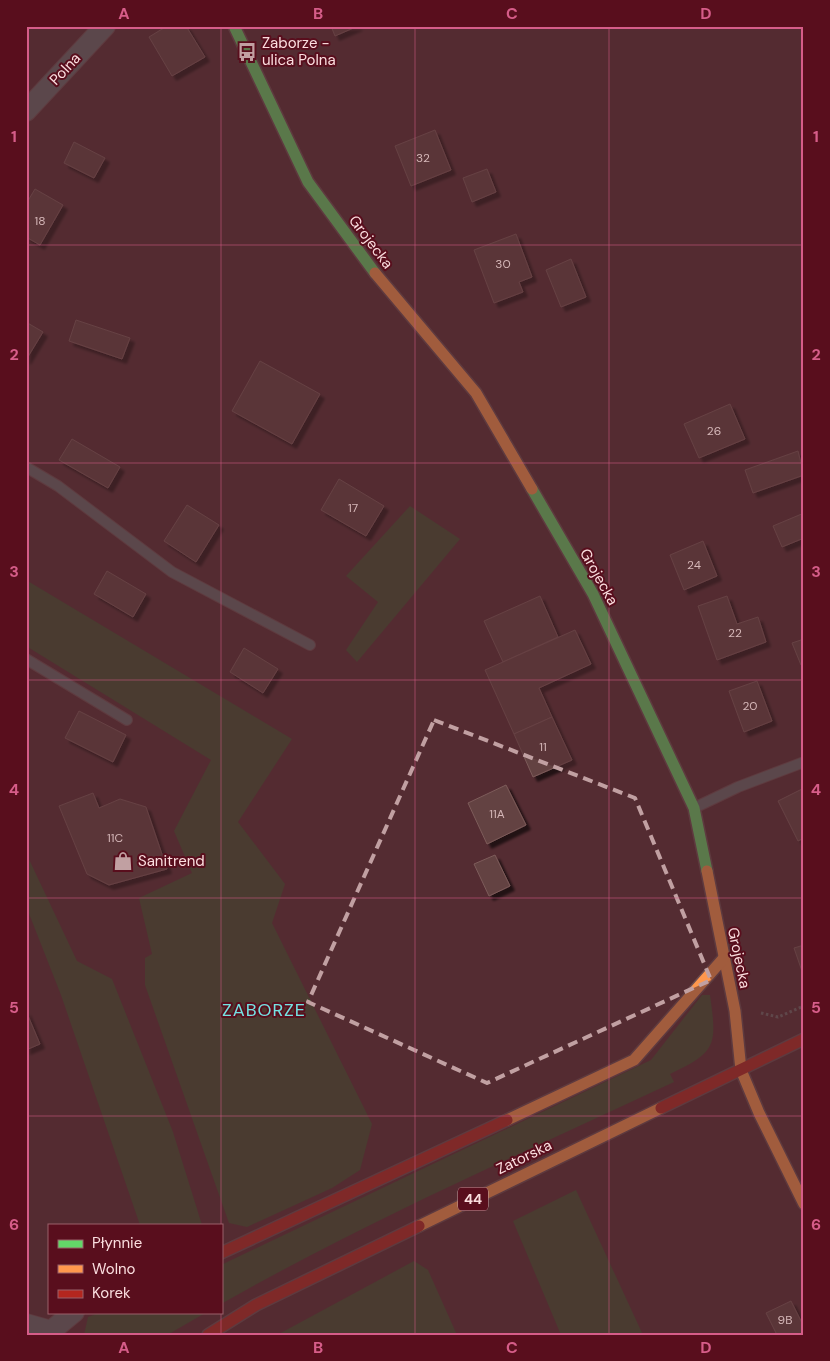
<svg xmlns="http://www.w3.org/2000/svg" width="830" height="1361" font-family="'DM Sans',sans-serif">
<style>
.green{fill:#3e4e2f}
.building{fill:#634342;stroke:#7d5b5a;filter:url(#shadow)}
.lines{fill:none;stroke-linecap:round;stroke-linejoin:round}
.lane-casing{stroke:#6b4c50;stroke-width:12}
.street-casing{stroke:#6b4c50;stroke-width:22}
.fast-casing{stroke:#6b4c50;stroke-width:14}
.slow-casing{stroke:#6b4c50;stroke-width:14}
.jam-casing{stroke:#6b4c50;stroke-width:14}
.path{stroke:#6e6869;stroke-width:3;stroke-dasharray:2.5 2.5;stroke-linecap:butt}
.lane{stroke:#65696a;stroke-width:10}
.street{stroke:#65696a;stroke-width:20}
.fast{stroke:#63d668;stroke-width:11}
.slow{stroke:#ff974d;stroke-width:11}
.jam{stroke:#b3261e;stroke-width:11}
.marked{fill:none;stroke:#c1a0a2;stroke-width:4;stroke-dasharray:10 6;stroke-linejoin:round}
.grid{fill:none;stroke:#d65d89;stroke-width:1;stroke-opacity:0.55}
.labels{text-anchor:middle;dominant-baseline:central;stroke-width:4;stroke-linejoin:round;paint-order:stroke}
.number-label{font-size:12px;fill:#d5b7b8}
.shield{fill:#590e1d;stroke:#caa0a5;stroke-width:1}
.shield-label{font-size:14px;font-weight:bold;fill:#fbdedf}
.poi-label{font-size:15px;fill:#fbdedf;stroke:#590e1d;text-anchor:start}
.street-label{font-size:15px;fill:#fbdedf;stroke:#590e1d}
.quarter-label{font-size:18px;letter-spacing:1px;fill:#75e2e2;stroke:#590e1d}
.neatline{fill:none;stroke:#d65d89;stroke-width:2}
.grid-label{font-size:16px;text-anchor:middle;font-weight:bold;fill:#d65d89}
</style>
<defs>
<filter id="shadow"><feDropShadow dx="4.5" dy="4.5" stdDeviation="1" flood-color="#0009"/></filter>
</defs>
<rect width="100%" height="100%" fill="#542c32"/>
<g class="green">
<polygon points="410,506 460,539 357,662 346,650 378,602 346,576"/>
<polygon points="26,580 292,739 238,822 285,884 272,923 372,1124 360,1170 332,1188 247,1227 229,1223 145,985 145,958 152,954 139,898 192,873 174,831 211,760 26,646"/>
<polygon points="26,853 77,961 112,979 173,1132 202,1225 140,1225 61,995 26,906"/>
<path d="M702,995H710C717,1045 717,1052 670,1074L674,1082C522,1153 367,1221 221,1304V1265L651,1060Z"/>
<polygon points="576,1190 643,1335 561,1335 513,1221"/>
<polygon points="414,1261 428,1270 457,1335 277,1335"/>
<polygon points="101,1312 207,1312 167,1335 84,1335 88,1317"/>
</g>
<g class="building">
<polygon points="167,26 186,26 205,57 172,76 149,37"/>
<polygon points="331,26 358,26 335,36"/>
<polygon points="435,130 451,170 411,186 395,146"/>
<polygon points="74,142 105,158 94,178 64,163"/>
<polygon points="487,169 496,192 472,202 463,178"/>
<polygon points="35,189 63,205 40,245 26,237 26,204"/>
<polygon points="516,234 532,277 519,282 523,292 494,303 474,250"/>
<polygon points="571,259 586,297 561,307 546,270"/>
<polygon points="76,320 130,338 122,359 69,341"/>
<polygon points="26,322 43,332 26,360"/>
<polygon points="260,361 320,394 292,444 232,411"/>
<polygon points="730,404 745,439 699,458 684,424"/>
<polygon points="72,439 120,467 108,488 59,460"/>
<polygon points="798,451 804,475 753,493 745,470"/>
<polygon points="339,479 384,506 366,536 321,510"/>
<polygon points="187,505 219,525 196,562 164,541"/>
<polygon points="804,513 804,538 782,547 773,526"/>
<polygon points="703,541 717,576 684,590 670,555"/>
<polygon points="107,571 146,594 133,617 94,594"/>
<polygon points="540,596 558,637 503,662 484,621"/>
<polygon points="727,596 737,624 758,617 766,642 717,660 698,606"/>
<polygon points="575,630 591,664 539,688 552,717 514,734 485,670"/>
<polygon points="804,639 804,663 801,665 792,643"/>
<polygon points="244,648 278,669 263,693 230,672"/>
<polygon points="757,681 772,721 744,732 729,691"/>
<polygon points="79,711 126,735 113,762 65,738"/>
<polygon points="552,717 572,760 533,777 514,734"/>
<polygon points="506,785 526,825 487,844 468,803"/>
<polygon points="804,788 804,838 798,841 778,801"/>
<polygon points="93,793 99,808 120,799 146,807 167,869 109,885 87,874 59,806"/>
<polygon points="495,855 510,886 489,896 474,864"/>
<polygon points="804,945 804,977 794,948"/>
<polygon points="26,1011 40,1044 26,1050"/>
<polygon points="791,1301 804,1327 804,1335 777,1335 766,1313"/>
</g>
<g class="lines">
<g class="lane-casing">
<g id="lane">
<polyline points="26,467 58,486 172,572 310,645"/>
<polyline points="26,659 127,720"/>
<polyline points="694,808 738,787 804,762"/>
</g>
</g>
<g class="street-casing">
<g id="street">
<polyline points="26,111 105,26"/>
<polyline points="26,1324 51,1331 54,1335"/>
<polyline points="51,1331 74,1312"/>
</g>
</g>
<g class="fast-casing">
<g id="fast">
<polyline points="234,26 308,182 375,273"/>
<polyline points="532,489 593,594 694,808 707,871"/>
</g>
</g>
<g class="slow-casing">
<g id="slow">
<polyline points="375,273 476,393 532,489"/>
<polyline points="707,871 735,1011 741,1070 759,1113 804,1204"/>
<polyline points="507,1120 634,1060 723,959"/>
<polyline points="419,1226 661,1108"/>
</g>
</g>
<g class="jam-casing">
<g id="jam">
<polyline points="661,1108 804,1039"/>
<polyline points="221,1253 507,1120"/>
<polyline points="208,1335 256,1305 419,1226"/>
</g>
</g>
<polyline class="path" points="761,1013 778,1017 804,1006"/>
<use href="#lane" class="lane"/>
<use href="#street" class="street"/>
<use href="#fast" class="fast"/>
<use href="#slow" class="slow"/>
<use href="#jam" class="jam"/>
</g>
<path d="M0 0H830V1361H0ZM434,720L635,798L711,980L487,1083L308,1002Z" fill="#542c32" fill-opacity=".55" fill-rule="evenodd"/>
<path class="marked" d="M434,720L635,798L711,980L487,1083L308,1002Z"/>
<path class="grid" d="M221,26V1225M415,26V1335M609,26V1335M26,245H804M26,463H804M26,680H804M26,898H804M26,1116H804M221,1225V1312M221,1312V1335"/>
<defs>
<g id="bus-bare" transform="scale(1.5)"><path d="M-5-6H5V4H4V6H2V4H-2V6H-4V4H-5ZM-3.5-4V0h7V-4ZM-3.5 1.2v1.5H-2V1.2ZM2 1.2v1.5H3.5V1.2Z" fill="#c1a0a2" stroke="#590e1d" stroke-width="2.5" paint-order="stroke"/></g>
<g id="shop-bare" transform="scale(1.5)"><path d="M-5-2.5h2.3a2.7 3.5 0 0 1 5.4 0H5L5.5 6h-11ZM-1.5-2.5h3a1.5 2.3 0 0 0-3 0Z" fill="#c1a0a2" stroke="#590e1d" stroke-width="2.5" paint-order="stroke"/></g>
</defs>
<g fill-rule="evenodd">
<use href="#bus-bare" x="247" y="52"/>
<use href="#shop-bare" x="123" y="861"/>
</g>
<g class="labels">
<g class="number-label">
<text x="423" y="158">32</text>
<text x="40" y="221">18</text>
<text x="503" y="264">30</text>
<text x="714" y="431">26</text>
<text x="353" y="508">17</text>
<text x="694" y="565">24</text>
<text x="735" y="633">22</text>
<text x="750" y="706">20</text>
<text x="543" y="747">11</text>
<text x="497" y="814">11A</text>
<text x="115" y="838">11C</text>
<text x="785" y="1320">9B</text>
</g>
<rect class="shield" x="458" y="1187.5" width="30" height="23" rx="4"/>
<g class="shield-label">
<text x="473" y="1199">44</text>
</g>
<g class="poi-label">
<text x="262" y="43">Zaborze -<tspan x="262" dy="17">ulica Polna</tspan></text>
<text x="138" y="861">Sanitrend</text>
</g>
<g class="street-label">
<text transform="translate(65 69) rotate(-47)">Polna</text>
<text transform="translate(371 242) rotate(53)">Grojecka</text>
<text transform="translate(599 577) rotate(61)">Grojecka</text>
<text transform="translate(739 958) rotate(78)">Grojecka</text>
<text transform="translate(524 1157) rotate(-26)">Zatorska</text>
</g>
<g class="quarter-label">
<text x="264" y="1010">ZABORZE</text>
</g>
</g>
<rect width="830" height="1361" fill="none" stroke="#590e1d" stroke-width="55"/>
<rect x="48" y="1224" width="175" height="90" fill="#590e1d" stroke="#9a616b"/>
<rect x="58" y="1240" width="25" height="8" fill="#63d668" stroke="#9a616b"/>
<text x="92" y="1248" font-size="15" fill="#fbdedf">Płynnie</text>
<rect x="58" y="1265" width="25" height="8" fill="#ff974d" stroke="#9a616b"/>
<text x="92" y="1274" font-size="15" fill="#fbdedf">Wolno</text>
<rect x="58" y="1290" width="25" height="8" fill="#b3261e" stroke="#9a616b"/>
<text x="92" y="1298" font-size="15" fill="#fbdedf">Korek</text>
<rect x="28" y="28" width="774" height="1306" class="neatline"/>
<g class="grid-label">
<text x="124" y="19">A</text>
<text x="318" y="19">B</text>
<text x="512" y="19">C</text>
<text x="706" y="19">D</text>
<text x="14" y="142">1</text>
<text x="816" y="142">1</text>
<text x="14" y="360">2</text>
<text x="816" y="360">2</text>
<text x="14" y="577">3</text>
<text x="816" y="577">3</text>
<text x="14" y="795">4</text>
<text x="816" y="795">4</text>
<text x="14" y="1013">5</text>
<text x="816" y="1013">5</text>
<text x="14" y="1230">6</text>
<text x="816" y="1230">6</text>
<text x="124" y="1353">A</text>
<text x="318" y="1353">B</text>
<text x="512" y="1353">C</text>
<text x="706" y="1353">D</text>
</g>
</svg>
